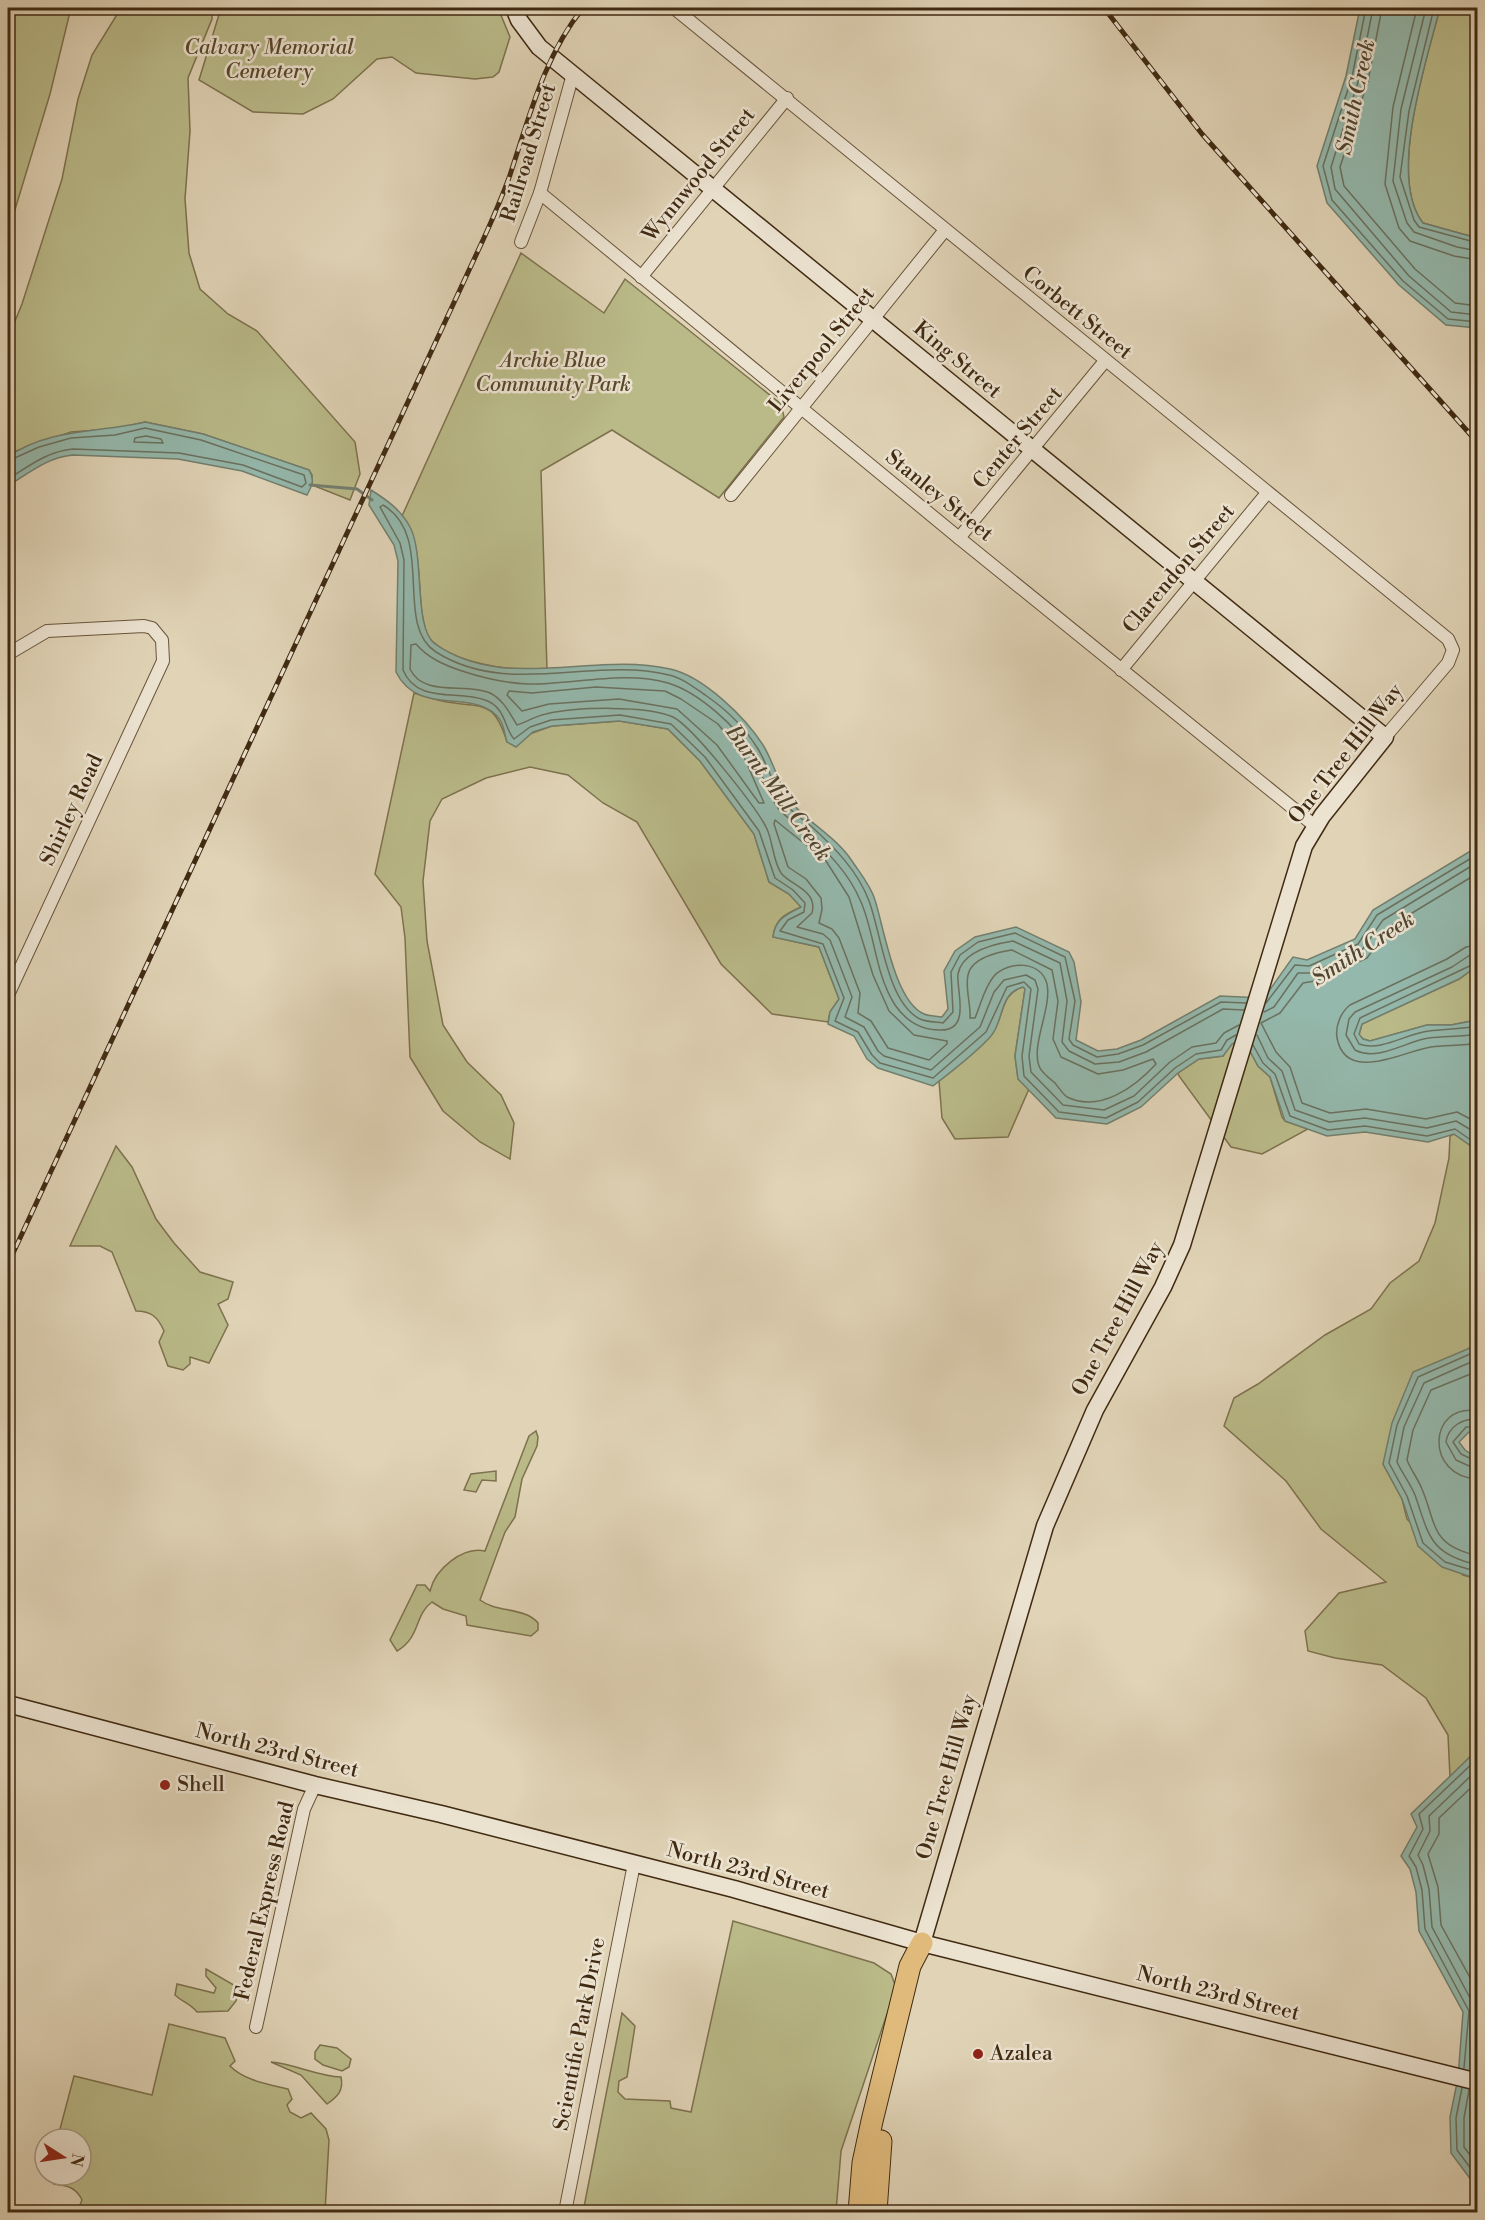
<svg xmlns="http://www.w3.org/2000/svg" width="1485" height="2220" font-family="'Libre Bodoni',serif">
<style>
.green{fill:#baba89;stroke:#7d724e;stroke-width:1.5}
.water{fill:#94b8ac;stroke:#727f6e;stroke-width:1.5}
.lines{fill:none;stroke-linecap:round;stroke-linejoin:round}
.shore{stroke:#6a715f;stroke-width:1.5}
.stream{stroke:#727f6e;stroke-width:3}
.street-casing{stroke:#68543b;stroke-width:14}
.secondary-casing{stroke:#402a12;stroke-width:19}
.highway-casing{stroke:#402a12;stroke-width:23}
.street{stroke:#ebe2d0;stroke-width:12}
.secondary{stroke:#ebe2d0;stroke-width:16}
.highway{stroke:#e0ba7b;stroke-width:21}
.rail-casing{stroke:#402a12;stroke-width:5}
.rail{stroke:#ebe2d0;stroke-width:3;stroke-dasharray:9;stroke-linecap:butt}
.poi-dot{fill:#8f2418;stroke:#ebe2d0;stroke-width:2}
.labels{text-anchor:middle;dominant-baseline:central;stroke-width:5;stroke-linejoin:round;paint-order:stroke}
.park-label{font-size:21px;font-style:italic;fill:#58472a;stroke:#ebe2d0}
.street-label{font-size:21px;fill:#402a12;stroke:#ebe2d0}
.poi-label{font-size:21px;fill:#402a12;stroke:#ebe2d0;text-anchor:start}
.water-label{font-size:22px;font-style:italic;fill:#514631;stroke:#ebe2d0}
</style>
<rect width="100%" height="100%" fill="#e0d3b6"/>
<filter id="stains"><feTurbulence type="fractalNoise" baseFrequency=".00333" numOctaves="4"/><feColorMatrix values="0 0 0 0 .2 0 0 0 0 .09 0 0 0 0 .02 0 0 0 .5 -.17"/></filter>
<radialGradient id="worn" r=".72"><stop offset=".6" stop-color="#630" stop-opacity="0"/><stop offset="1" stop-color="#630" stop-opacity=".3"/></radialGradient>
<g class="green">
<polygon points="8,8 71,8 50,94 14,213 8,224"/>
<polygon points="121,8 212,8 212,19 188,78 190,131 185,199 189,253 200,289 228,314 257,331 355,442 360,474 350,500 312,485 312,475 309,470 203,434 145,422 115,429 71,432 16,451 8,457 8,338 22,304 62,179 78,99 92,55"/>
<polygon points="221,8 498,8 510,37 499,72 493,77 475,79 416,73 392,57 377,59 333,99 303,114 253,112 199,80"/>
<path d="M1440,8H1477V238L1423,223C1387,178 1427,59 1440,8Z"/>
<path d="M521,253L604,313L625,279L781,404L784,417L719,498L612,430L541,471L547,669C513,672 452,664 428,637C413,598 428,552 402,516Z"/>
<path d="M414,693C424,696 436,700 447,702C484,708 494,700 507,742L552,726L620,721L668,729L700,761L754,834L769,882L789,894L801,907C785,914 775,919 773,937L819,947L839,999L830,1012L828,1022L772,1014L721,964L637,822L603,803L568,775L530,767L486,778L442,799L430,821L423,881L427,941L443,1025L467,1062L501,1095L514,1123L510,1159L480,1142L443,1111L410,1057L405,938L401,907L375,874Z"/>
<polygon points="1477,966 1477,1020 1451,1025 1427,1025 1370,1041 1363,1039 1359,1035 1362,1024 1459,979"/>
<path d="M1023,987L1025,989L1015,1056L1018,1079L1029,1089L1008,1137L955,1139L942,1118L939,1081C956,1067 977,1052 991,1035C1005,1018 999,994 1023,987Z"/>
<polygon points="1243,1038 1258,1066 1270,1077 1282,1117 1285,1121 1308,1129 1262,1154 1231,1147 1179,1076 1178,1073 1199,1059 1223,1056 1231,1044"/>
<polygon points="1454,1134 1471,1146 1478,1157 1477,1348 1469,1348 1383,1464 1402,1499 1407,1519 1463,1575 1477,1579 1477,1750 1450,1777 1448,1735 1426,1698 1382,1665 1335,1658 1308,1651 1305,1631 1339,1593 1386,1582 1321,1529 1286,1481 1224,1426 1234,1398 1258,1384 1325,1335 1371,1309 1390,1283 1419,1261 1435,1223 1449,1158 1450,1136"/>
<path d="M116,1146L132,1167L156,1219L174,1243L200,1272L233,1282L228,1299L218,1304L228,1325L209,1363L190,1357V1364L183,1370L168,1366L159,1342L164,1331C158,1317 151,1311 136,1311L112,1252L100,1246H70Z"/>
<path d="M536,1431L538,1437L537,1446L522,1479L515,1517L505,1532L480,1600C497,1613 525,1607 538,1623V1630L531,1636L467,1625L466,1616L443,1609L432,1602C414,1615 421,1637 397,1651L390,1640L417,1585H425L430,1591C435,1569 463,1546 485,1551L529,1436Z"/>
<polygon points="496,1471 496,1481 482,1480 476,1492 464,1490 471,1474"/>
<polygon points="733,1921 874,1963 891,1974 896,1987 841,2151 836,2212 583,2212 622,2013 635,2026 627,2077 619,2081 618,2092 625,2099 670,2101 671,2108 691,2112"/>
<path d="M206,1969L239,1988L236,2001L228,2011L197,2012C190,2003 182,2002 175,1995L177,1984L214,1993L216,1988L206,1976Z"/>
<path d="M169,2024L225,2038L235,2061L230,2066C245,2081 268,2084 288,2089L292,2099L287,2105L290,2112L301,2118L311,2113L326,2129L329,2140L325,2212H77L82,2200C76,2187 68,2186 54,2184L60,2175H81V2139H62L60,2129L74,2076L152,2095Z"/>
<polygon points="320,2045 337,2048 351,2059 349,2067 342,2071 323,2065 315,2059 315,2052"/>
<path d="M271,2062C295,2064 317,2076 341,2077C344,2091 337,2097 327,2104L301,2075Z"/>
</g>
<g class="water">
<path d="M1360,8H1440C1427,59 1387,178 1423,223L1477,238V328L1446,325L1399,285L1327,203L1317,166L1346,76Z"/>
<path d="M145,422L203,434L309,470C315,479 312,486 307,495L242,471L178,459L73,455C48,457 29,473 8,486V457C48,428 99,433 145,422Z"/>
<path d="M371,490C387,500 401,510 410,527C425,554 413,628 435,644C505,693 593,651 670,669C703,676 745,717 763,745C773,761 778,782 788,798C803,820 835,835 852,861C860,873 871,886 875,900C884,928 895,1002 924,1014C929,1016 937,1016 942,1017L948,1009L944,971L955,951L975,937L1016,927L1069,952L1074,962L1081,1002L1076,1040L1098,1051L1117,1049L1141,1040L1220,996L1264,998L1293,957L1307,960L1355,939L1373,910L1477,847V966L1459,979L1362,1024L1359,1034L1363,1039L1370,1041L1427,1025H1451L1477,1020V1157L1471,1146L1454,1134L1428,1142L1365,1132L1327,1136L1285,1121L1270,1077L1258,1066L1243,1038L1232,1044L1223,1056L1199,1059L1178,1073L1141,1107L1107,1124L1056,1118L1018,1079L1015,1056L1025,989L1023,987C998,994 1005,1019 991,1036C975,1054 952,1071 933,1086L878,1068L867,1059L854,1036L828,1024L830,1012L839,999L819,947L773,937C775,919 786,915 801,907L789,894L769,882L754,834L700,761L668,729L619,721L552,726L533,732L516,747L507,742C505,736 504,726 500,720C477,686 419,719 396,672L398,561L394,545L369,505Z"/>
<polygon points="1470,1348 1477,1348 1477,1433 1469,1432 1459,1442 1465,1450 1477,1458 1477,1579 1442,1567 1418,1546 1402,1499 1383,1464 1392,1423 1413,1372"/>
<polygon points="1477,1750 1477,2188 1451,2153 1450,2117 1458,2078 1463,2012 1419,1931 1416,1892 1410,1869 1401,1856 1417,1827 1411,1814"/>
</g>
<g class="lines">
<g class="shore">
<polyline points="1366,8 1352,77 1323,166 1332,200 1403,281 1448,319 1478,322"/>
<polyline points="1373,8 1359,79 1331,167 1335,189 1409,276 1451,312 1478,315"/>
<polyline points="1382,8 1368,81 1340,167 1344,186 1415,269 1455,303 1478,306"/>
<polyline points="1417,8 1393,107 1385,184 1399,228 1410,241 1454,256 1478,260"/>
<polyline points="1426,8 1401,109 1393,181 1407,223 1414,232 1457,247 1478,251"/>
<polyline points="1434,8 1409,111 1400,177 1414,220 1419,227 1478,243"/>
<polygon points="146,436 161,439 163,443 134,442 135,438"/>
<path d="M8,461L39,447L71,438L115,435L145,428L201,440L304,475L306,483L302,487L243,465L179,453L73,449C48,451 29,466 8,479"/>
<polygon points="596,687 665,691 681,699 718,724 744,757 764,803 759,803 717,745 677,709 619,699 549,704 522,711 507,695 509,691 532,693"/>
<polygon points="775,820 826,861 849,897 873,975 889,1011 914,1035 947,1041 947,1044 929,1060 888,1048 871,1021 858,1013 860,993 839,938 832,929 819,923 822,909 821,898 806,879 788,867 774,824"/>
<polyline points="1478,873 1389,927 1367,958 1315,981 1303,983 1280,1013 1261,1023 1276,1052 1290,1067 1302,1103 1330,1113 1366,1109 1426,1119 1457,1112 1478,1123"/>
<path d="M1478,945L1466,947L1447,959L1350,1005C1341,1012 1335,1026 1337,1038C1346,1085 1406,1050 1431,1047C1447,1045 1462,1046 1478,1043"/>
<path d="M1012,950L1052,970L1058,1001L1053,1039L1061,1057L1098,1074L1123,1070L1153,1059L1156,1064C1135,1087 1100,1113 1067,1097C1063,1094 1058,1087 1055,1083C1050,1079 1041,1072 1039,1066C1031,1044 1052,1008 1047,984C1041,960 1008,961 994,976C984,988 981,1004 975,1018H970C971,1005 965,988 968,975C971,958 998,952 1012,950Z"/>
<path d="M1478,954L1470,955L1452,967L1355,1012L1349,1019L1346,1035L1355,1050C1378,1062 1406,1041 1429,1038C1446,1036 1461,1037 1478,1034"/>
<path d="M1478,962L1360,1018L1354,1034L1359,1044C1382,1052 1407,1033 1429,1031C1446,1029 1461,1029 1478,1026"/>
<polyline points="1266,1003 1295,965 1309,966 1358,944 1377,915 1478,854"/>
<polyline points="1264,1012 1274,1007 1298,973 1312,973 1362,950 1383,920 1478,862"/>
<path d="M1239,1025L1224,1033L1216,1043L1192,1047L1170,1062L1134,1096L1104,1110L1063,1105L1031,1072L1029,1056L1038,989L1035,980L1026,975L1004,980L994,992L980,1027L931,1070L884,1056L878,1051L864,1027L845,1017L852,997L830,940L823,934L797,927L812,913C818,890 791,886 781,873C773,861 773,842 767,829C757,808 693,727 673,717C647,705 575,707 546,714C535,716 527,722 517,725C510,714 504,700 490,693C466,682 424,698 410,669L411,645L416,644C428,658 444,665 462,671C483,678 505,683 528,684C571,685 625,670 668,683C698,692 738,727 753,755C761,771 767,793 778,808C785,817 797,824 805,832C828,852 849,873 861,902C875,934 875,974 895,1005C906,1021 921,1030 940,1030C972,1031 956,990 958,974C962,951 994,944 1013,941L1060,963L1067,1001L1062,1042L1069,1051L1095,1064L1119,1062L1146,1052L1223,1009L1244,1010"/>
<path d="M1236,1035L1227,1040L1221,1050L1196,1054L1175,1068L1138,1102L1106,1118L1059,1112L1024,1076L1022,1056L1031,989L1024,982L1007,987L986,1032L933,1078L880,1063L872,1055L858,1032L835,1021L844,998L823,944L780,931L788,920L804,912L805,903L793,890L775,878L759,831L705,757L671,724L620,715L551,720L530,727L514,739C504,728 506,707 485,700C457,690 417,704 403,670L404,560L400,543L380,507L383,505C436,536 393,625 436,652C509,698 592,656 669,675C683,678 696,689 708,697C728,711 745,728 758,749C768,765 773,786 784,802C790,811 802,819 811,826C834,847 858,871 869,901C881,932 887,1003 920,1019C926,1022 936,1022 943,1023L953,1012L951,972L960,955L978,942L1015,933L1065,957L1075,1001L1069,1039L1073,1045L1097,1057L1118,1054L1143,1045L1221,1002L1246,1003"/>
<polyline points="1257,1035 1268,1058 1282,1071 1295,1110 1329,1122 1365,1118 1427,1128 1456,1121 1478,1134"/>
<polyline points="1253,1045 1263,1063 1275,1074 1290,1116 1328,1130 1365,1126 1427,1136 1455,1129 1478,1145"/>
<polyline points="1478,1354 1470,1354 1418,1377 1397,1425 1389,1463 1407,1496 1423,1543 1445,1562 1478,1572"/>
<path d="M1478,1362H1471L1424,1383L1404,1427L1397,1462C1402,1473 1410,1483 1415,1495C1429,1535 1429,1554 1478,1565"/>
<path d="M1478,1371L1431,1390L1413,1430L1407,1460C1411,1470 1418,1479 1422,1489C1437,1525 1430,1545 1478,1556"/>
<path d="M1478,1411C1428,1402 1424,1477 1478,1479"/>
<path d="M1478,1420C1463,1417 1448,1427 1446,1442L1456,1460L1478,1470"/>
<polyline points="1478,1427 1466,1427 1453,1442 1461,1454 1478,1462"/>
<polyline points="1478,1781 1439,1818 1439,1834 1428,1854 1438,1887 1441,1925 1478,1992"/>
<polyline points="1464,2068 1469,2011 1425,1929 1422,1890 1416,1867 1409,1856 1423,1829 1419,1814 1478,1758"/>
<polyline points="1472,2070 1476,2009 1432,1927 1429,1889 1423,1865 1418,1855 1430,1831 1429,1816 1478,1769"/>
<polyline points="1462,2088 1456,2118 1457,2150 1478,2178"/>
<polyline points="1469,2090 1464,2118 1464,2147 1478,2166"/>
</g>
<polyline class="stream" points="310,485 357,489 372,500"/>
<g class="street-casing">
<g id="street">
<polyline points="674,8 1448,639 1453,650 1448,663 1385,737"/>
<polyline points="540,193 959,538 1315,826"/>
<polyline points="521,242 540,193 573,74"/>
<polyline points="641,277 787,98"/>
<polyline points="731,495 945,230"/>
<polyline points="959,538 1105,361"/>
<polyline points="8,654 47,631 144,626 152,628 162,640 163,661 8,995"/>
<polyline points="1121,670 1267,493"/>
<polyline points="256,2027 304,1809 315,1785"/>
<polyline points="565,2212 634,1864"/>
</g>
</g>
<g class="secondary-casing">
<g id="secondary">
<polyline points="514,8 519,20 539,47 1385,737 1322,816 1304,846 1182,1245 1163,1287 1095,1410 1045,1526 922,1943"/>
<polyline points="8,1704 315,1785 441,1814 734,1889 922,1943 1478,2082"/>
</g>
</g>
<g class="highway-casing">
<g id="highway">
<polyline points="859,2212 863,2163 872,2121 910,1966 922,1943"/>
<polyline points="876,2212 881,2141"/>
</g>
</g>
<use href="#street" class="street"/>
<use href="#secondary" class="secondary"/>
<use href="#highway" class="highway"/>
<g class="rail-casing">
<g id="rail">
<polyline points="1104,8 1202,134 1478,443"/>
<path d="M8,1264L483,240C493,218 502,197 510,175C529,118 544,56 583,8"/>
</g>
</g>
<use href="#rail" class="rail"/>
</g>
<g class="poi-dot">
<circle cx="165" cy="1785" r="6"/>
<circle cx="978" cy="2054" r="6"/>
</g>
<g class="labels">
<g class="park-label">
<text x="269" y="48">Calvary Memorial<tspan x="269" dy="24">Cemetery</tspan></text>
<text x="553" y="361">Archie Blue<tspan x="553" dy="24">Community Park</tspan></text>
</g>
<g class="street-label">
<text transform="translate(529 153) rotate(-73)">Railroad Street</text>
<text transform="translate(699 175) rotate(-51)">Wynnwood Street</text>
<text transform="translate(1077 313) rotate(39)">Corbett Street</text>
<text transform="translate(822 350) rotate(-51)">Liverpool Street</text>
<text transform="translate(957 360) rotate(40)">King Street</text>
<text transform="translate(1018 438) rotate(-50)">Center Street</text>
<text transform="translate(939 496) rotate(39)">Stanley Street</text>
<text transform="translate(1179 569) rotate(-50)">Clarendon Street</text>
<text transform="translate(1346 754) rotate(-52)">One Tree Hill Way</text>
<text transform="translate(72 810) rotate(-65)">Shirley Road</text>
<text transform="translate(1118 1319) rotate(-62)">One Tree Hill Way</text>
<text transform="translate(277 1751) rotate(14)">North 23rd Street</text>
<text transform="translate(947 1777) rotate(-74)">One Tree Hill Way</text>
<text transform="translate(748 1871) rotate(15)">North 23rd Street</text>
<text transform="translate(265 1901) rotate(-77)">Federal Express Road</text>
<text transform="translate(1218 1994) rotate(14)">North 23rd Street</text>
<text transform="translate(580 2034) rotate(-79)">Scientific Park Drive</text>
</g>
<g class="poi-label">
<text x="177" y="1785">Shell</text>
<text x="990" y="2054">Azalea</text>
</g>
<g class="water-label">
<text transform="translate(1356 97) rotate(-78)">Smith Creek</text>
<text transform="translate(778 793) rotate(54)">Burnt Mill Creek</text>
<text transform="translate(1363 949) rotate(-33)">Smith Creek</text>
</g>
</g>
<rect width="1485" height="2220" fill="none" stroke="#e0d3b6" stroke-width="30"/>
<rect x="9" y="9" width="1467" height="2202" fill="none" stroke="#402a12" stroke-width="3"/>
<rect x="15" y="15" width="1455" height="2190" fill="none" stroke="#402a12" stroke-width="1.5"/>
<g transform="translate(63 2157) rotate(102)"><circle r="28" fill="#ebe2d0" stroke="#a79884" stroke-width="1.5"/>
<path d="M0-4.5L10 22L0 15L-10 22Z" fill="#8f2418"/>
<text y="-9" font-size="16" font-weight="bold" text-anchor="middle" fill="#402a12">N</text>
</g>
<rect width="100%" height="100%" filter="url(#stains)"/>
<rect width="100%" height="100%" fill="url(#worn)"/>
</svg>
